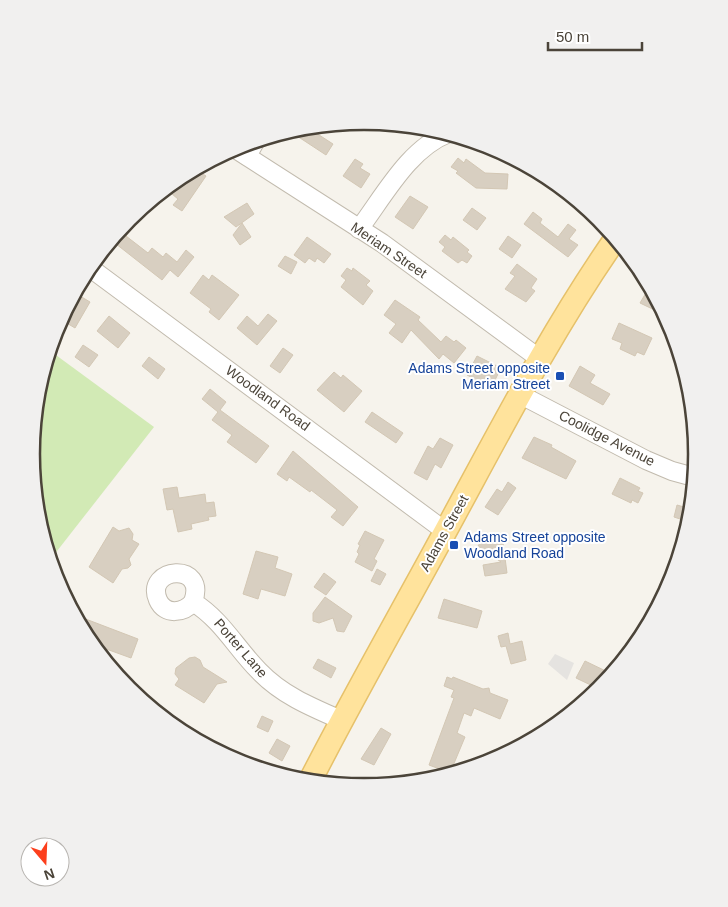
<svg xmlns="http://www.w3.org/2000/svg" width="728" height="907" font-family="Helvetica,sans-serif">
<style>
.green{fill:#d2eab5}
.parking{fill:#e5e3e0}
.building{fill:#d8cfc1;stroke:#d3c7b4}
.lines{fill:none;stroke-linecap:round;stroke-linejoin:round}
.minor-casing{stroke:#c2bbae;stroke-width:20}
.major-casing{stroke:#e6c16a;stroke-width:25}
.minor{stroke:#fff;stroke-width:18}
.major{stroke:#ffe39c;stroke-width:22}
.transit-dot{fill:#1a4fb4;stroke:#fff;stroke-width:2}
.labels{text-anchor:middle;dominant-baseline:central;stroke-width:4;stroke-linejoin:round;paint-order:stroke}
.street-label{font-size:14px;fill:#4b4439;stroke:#fff}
.transit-label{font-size:14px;fill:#164399;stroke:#fff;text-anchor:end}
.rim{fill:none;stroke:#4b4439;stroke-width:2.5}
</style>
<rect width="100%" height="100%" fill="#f6f3ec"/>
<path class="green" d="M49,350L154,427L50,560C28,485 26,426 49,350Z"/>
<polygon class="parking" points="555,654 574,663 567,680 548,664"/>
<g class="building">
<polygon points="320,125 316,133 333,144 326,155 297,136 303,127"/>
<polygon points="458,158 464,163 466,159 485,173 508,174 507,189 476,188 456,173 458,171 451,167"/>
<polygon points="355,159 363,164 360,168 370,174 361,188 343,176"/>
<polygon points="195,169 206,176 182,211 173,205 178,199 172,194 174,191 169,187 179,177"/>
<polygon points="410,196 428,207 413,229 395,217"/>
<polygon points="247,203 254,214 236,227 224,217"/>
<polygon points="472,208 486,218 477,230 463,220"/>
<polygon points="533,212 542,219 540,223 558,237 568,224 576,230 569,239 578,245 568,257 524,224"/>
<polygon points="134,214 140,219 126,236 148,253 152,248 163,257 166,253 177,262 186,250 194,257 178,277 170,270 162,280 111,240"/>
<polygon points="242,223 251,237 240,245 233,235"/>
<polygon points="445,235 451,240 453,237 469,250 467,252 472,256 467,263 462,260 458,263 442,251 445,247 439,242"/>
<polygon points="508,236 521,245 512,258 499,249"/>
<polygon points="307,237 331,254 324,263 317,258 315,262 309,258 305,263 294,255"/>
<polygon points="285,256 297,262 291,274 278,266"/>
<polygon points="517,264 537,279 531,288 535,291 526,302 505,289 515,276 510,273"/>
<polygon points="347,268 352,271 353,268 370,281 366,285 373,291 363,305 341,287 346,280 341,276"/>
<polygon points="203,275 209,280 212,275 239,295 219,320 209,312 211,309 190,293"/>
<polygon points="650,286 663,310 665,315 640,303"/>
<polygon points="75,293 90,302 75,328 65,322 72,312 66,308"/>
<polygon points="395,300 420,317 418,320 441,342 446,336 454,342 456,340 466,348 454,363 443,354 439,359 411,330 402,343 389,333 396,324 384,315"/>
<polygon points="268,314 277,321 257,345 237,328 247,316 258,326"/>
<polygon points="109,316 130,333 118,348 97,331"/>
<polygon points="619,323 652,338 644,355 637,352 635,356 620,349 622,343 612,339"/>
<polygon points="83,345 98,355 89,367 75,357"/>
<polygon points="283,348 293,355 280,373 270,366"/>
<polygon points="477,356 501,368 491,388 467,375"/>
<polygon points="149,357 165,369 158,379 142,366"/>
<polygon points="580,366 595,375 590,383 610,394 603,405 569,386"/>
<polygon points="334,372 341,378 343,375 362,391 344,412 317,390"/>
<polygon points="210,389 226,402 220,410 269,446 256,463 227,442 232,435 212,420 218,412 202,399"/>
<polygon points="372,412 403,433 396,443 365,422"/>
<polygon points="534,437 552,445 551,447 576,461 566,479 522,458"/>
<polygon points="440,438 453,445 441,468 435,464 427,480 414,473 428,446 433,449"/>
<polygon points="293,451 358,507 343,526 331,517 337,510 311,490 310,492 289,477 287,481 277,474"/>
<polygon points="620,478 640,488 638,491 643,493 638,503 632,500 631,503 612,494"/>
<polygon points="508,482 516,488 498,515 485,507 497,489 502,492"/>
<polygon points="177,487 179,498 205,494 206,503 214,502 216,516 208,517 209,520 191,524 192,529 178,532 173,509 167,510 163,489"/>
<polygon points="677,505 691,509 689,522 674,517"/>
<polygon points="113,527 119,531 129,528 133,534 132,540 139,544 129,559 131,565 128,568 122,569 113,583 89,567"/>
<polygon points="365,531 384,540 374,559 377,561 372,571 355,562 359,554 357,552 360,545 358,544"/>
<polygon points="487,533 503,543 507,573 485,576 483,565 501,562 478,546"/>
<polygon points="256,551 278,557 275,568 292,574 285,596 261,589 258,599 243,594"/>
<polygon points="377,569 386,574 380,585 371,581"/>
<polygon points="324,573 336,582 326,595 314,587"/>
<polygon points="325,597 352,616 344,632 337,631 333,618 319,623 313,621 313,613"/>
<polygon points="444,599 482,611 477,628 438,618"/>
<polygon points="83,618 138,639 131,658 98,646 97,650 80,625"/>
<polygon points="508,633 510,644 522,641 526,660 511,664 506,646 501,647 498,636"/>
<polygon points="195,657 200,660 203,667 227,682 217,684 204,703 175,685 179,679 175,674 176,668 189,658"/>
<polygon points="318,659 336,668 331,678 313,668"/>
<polygon points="585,661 612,674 599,689 576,678"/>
<polygon points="447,677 452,679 453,677 483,689 489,688 490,693 508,700 500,719 474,708 471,716 464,713 457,733 465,737 450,773 429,765 454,698 451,697 454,690 444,686"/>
<polygon points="262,716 273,721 268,732 257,727"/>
<polygon points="381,728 391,734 374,765 361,759"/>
<polygon points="277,739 290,746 282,761 269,753"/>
</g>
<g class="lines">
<g class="minor-casing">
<g id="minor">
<polyline points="234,148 382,243 540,359"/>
<polyline points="247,156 256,140"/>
<path d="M359,229C384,196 409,148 449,133"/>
<polyline points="89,267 445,531"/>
<polyline points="521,395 646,460 672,471 694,477"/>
<path d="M193,602C184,613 165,616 158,600C144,567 208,561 193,602C222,620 236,648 259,671C282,695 311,707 341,720"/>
</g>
</g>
<g class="major-casing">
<path id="major" d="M310,781C353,697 400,615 445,532C499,433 551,331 616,238"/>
</g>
<use href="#minor" class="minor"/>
<use href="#major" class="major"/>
</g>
<g class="transit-dot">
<rect x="555" y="371" width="10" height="10" rx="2.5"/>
<rect x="449" y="540" width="10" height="10" rx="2.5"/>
</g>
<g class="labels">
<g class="street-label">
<text transform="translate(389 250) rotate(34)">Meriam Street</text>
<text transform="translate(268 398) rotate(36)">Woodland Road</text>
<text transform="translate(607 438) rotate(27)">Coolidge Avenue</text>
<text transform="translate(444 533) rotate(-61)">Adams Street</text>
<text transform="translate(241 648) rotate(49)">Porter Lane</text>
</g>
<g class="transit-label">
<text x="550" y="368">Adams Street opposite<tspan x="550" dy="16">Meriam Street</tspan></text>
<text x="464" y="537" text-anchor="start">Adams Street opposite<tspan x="464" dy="16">Woodland Road</tspan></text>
</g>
</g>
<path d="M0 0H728V907H0ZM40 454a324 324 0 1 1 648 0a324 324 0 1 1-648 0Z" fill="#f1f0ef" fill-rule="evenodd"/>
<path class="rim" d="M40 454a324 324 0 1 1 648 0a324 324 0 1 1-648 0Z"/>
<g transform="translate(45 862) rotate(161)"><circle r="24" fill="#ffffff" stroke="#b7b4b0"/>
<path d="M0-4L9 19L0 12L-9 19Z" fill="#fc3f1d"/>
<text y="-8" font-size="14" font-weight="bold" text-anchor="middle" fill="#4b4439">N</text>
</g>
<path d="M548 42v8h94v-8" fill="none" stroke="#4b4439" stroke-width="2.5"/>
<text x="556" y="42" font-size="15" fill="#4b4439" stroke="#ffffff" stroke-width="4" paint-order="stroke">50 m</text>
</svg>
